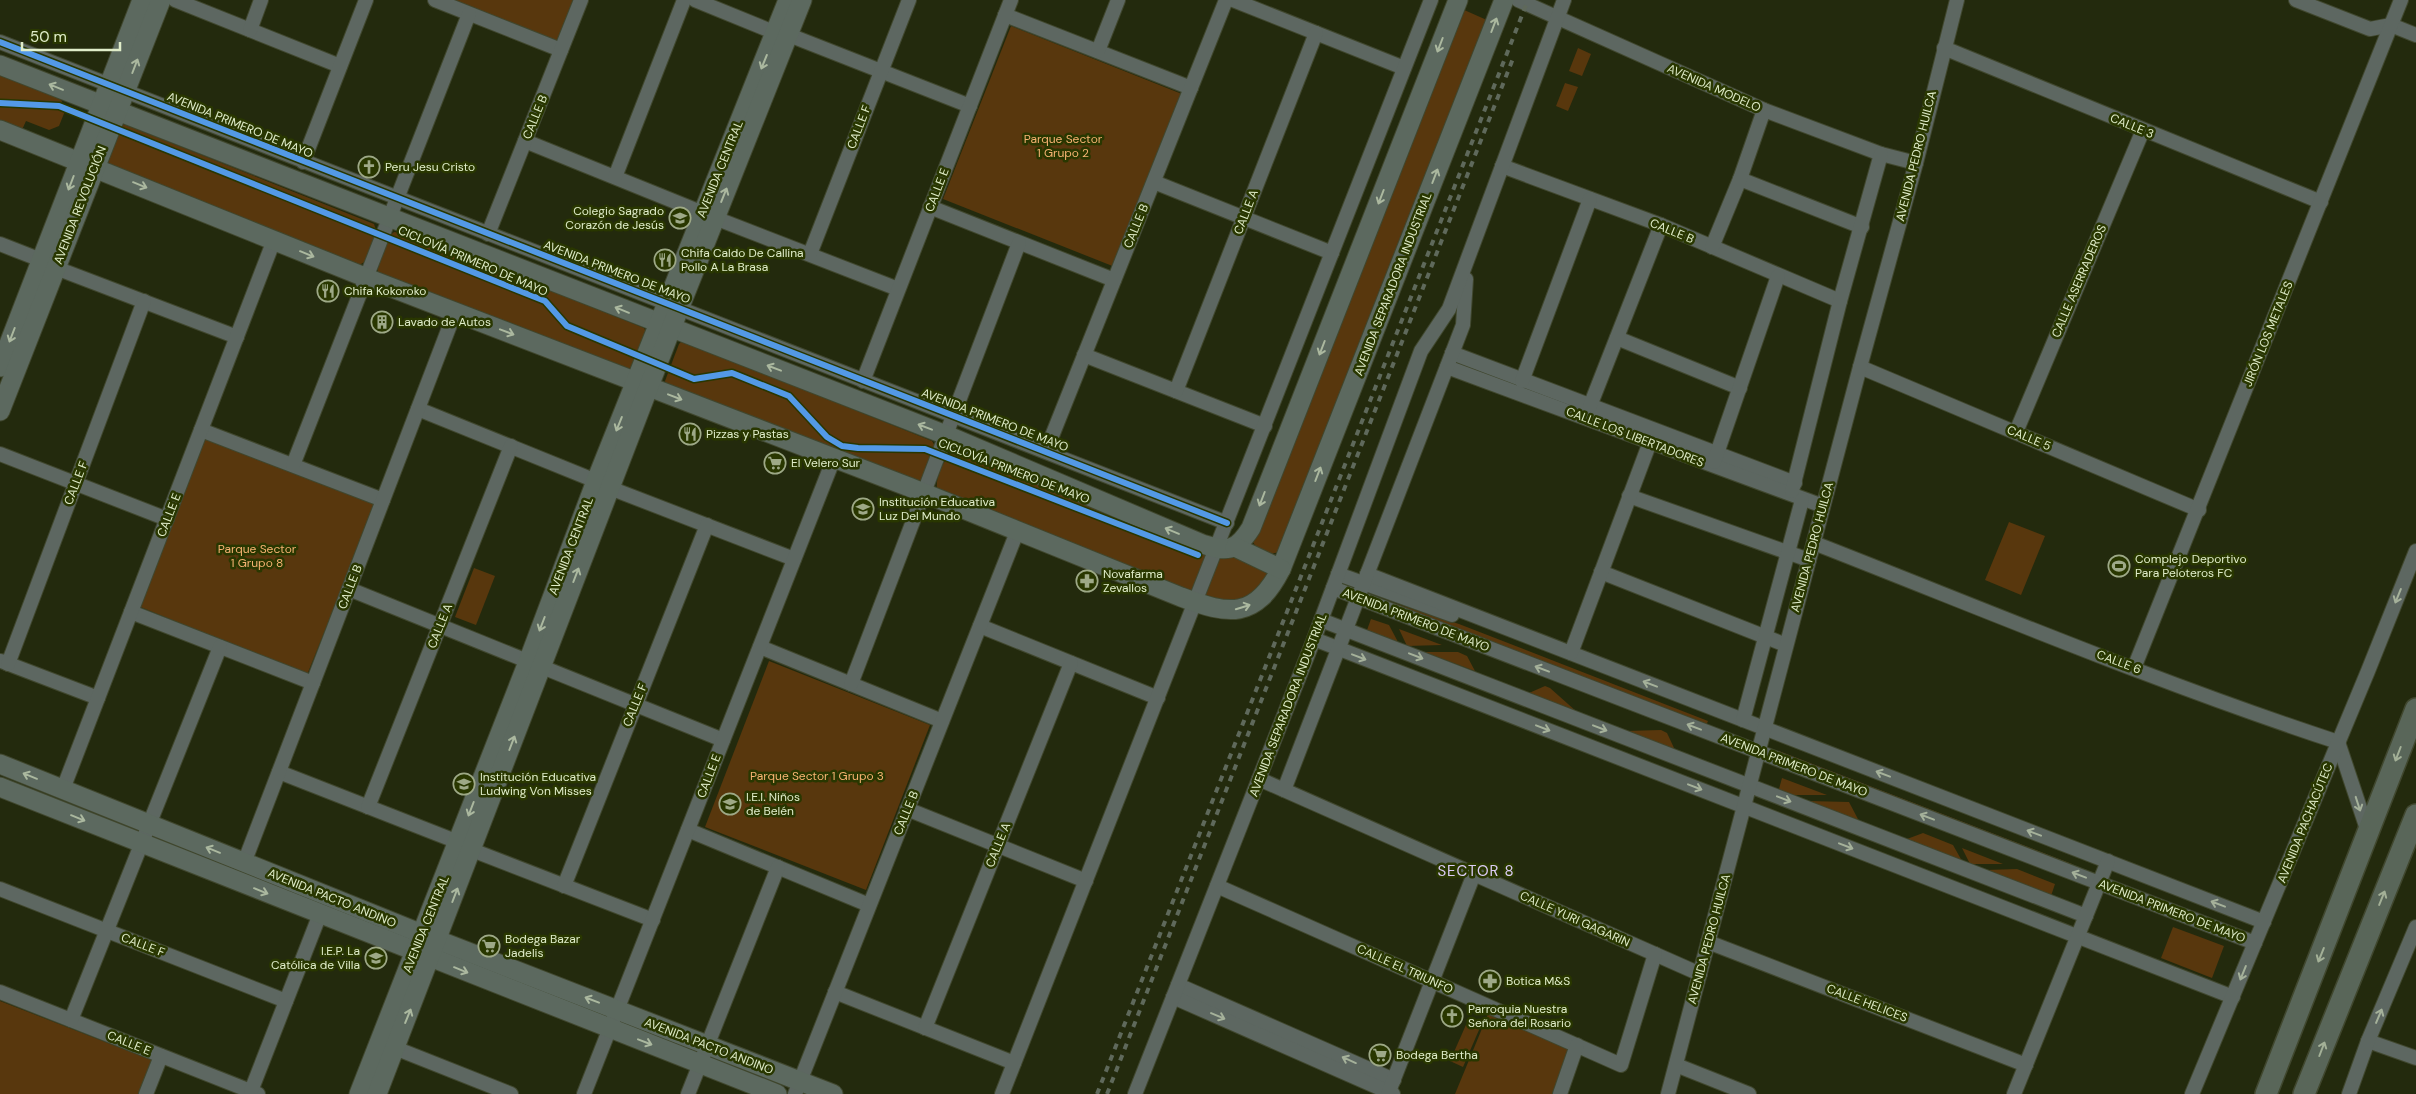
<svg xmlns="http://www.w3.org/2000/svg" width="2416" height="1094" font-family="'DM Sans',sans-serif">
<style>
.green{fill:#58370d}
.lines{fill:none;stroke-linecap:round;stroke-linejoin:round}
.street-casing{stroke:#40472e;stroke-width:16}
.secondary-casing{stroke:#40472e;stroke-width:21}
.primary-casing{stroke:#40472e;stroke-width:24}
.street{stroke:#5d6761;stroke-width:14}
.secondary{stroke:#5c695f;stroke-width:19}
.primary{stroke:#596659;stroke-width:21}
.rail{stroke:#5f695b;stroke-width:4;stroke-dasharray:6 6;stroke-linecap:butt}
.cycleway-casing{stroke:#293700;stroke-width:9}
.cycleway{stroke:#5399e6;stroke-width:6}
.oneway{stroke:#abb89f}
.oneway2{stroke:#a5b19a}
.oneway3{stroke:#a3b097}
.labels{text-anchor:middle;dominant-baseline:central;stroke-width:5;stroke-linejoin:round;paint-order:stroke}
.street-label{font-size:12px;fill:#e0edc9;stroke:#293700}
.park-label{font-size:12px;fill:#f7b372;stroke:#293700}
.poi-label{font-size:12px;fill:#e0edc9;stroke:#293700;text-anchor:start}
.quarter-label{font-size:15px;letter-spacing:1px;fill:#dbcbf5;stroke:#293700}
</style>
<rect width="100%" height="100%" fill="#232a0d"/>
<g class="green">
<polygon points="455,0 573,0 557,42"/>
<polygon points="1462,9 1489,21 1279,552 1267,555 1257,549 1253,542"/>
<polygon points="1011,26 1182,94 1115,267 943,199"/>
<polygon points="1578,48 1591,54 1582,76 1569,71"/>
<polygon points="0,75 61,99 65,111 59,126 49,130 26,121 21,132 0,124"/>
<polygon points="1565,83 1578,87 1568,111 1556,106"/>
<path d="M124,124L374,224L377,233L366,261L356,267L107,166C107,153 113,131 124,124Z"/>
<path d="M394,232L409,234L644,328L647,334L634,369L629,371L378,273C377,262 385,239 394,232Z"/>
<polygon points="682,341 932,441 935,446 922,483 666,387 665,381 679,344"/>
<polygon points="205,437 376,504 307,675 138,606"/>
<path d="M954,451L1204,550L1207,555L1196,588L1190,591L938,493C933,481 944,457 954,451Z"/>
<polygon points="2009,522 2045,536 2021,595 1985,580"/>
<polygon points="1218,552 1277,570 1252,601 1200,601"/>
<polygon points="474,568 495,576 476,625 455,617"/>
<polygon points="1378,598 1459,624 1708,721 1704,730"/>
<polygon points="1371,619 1389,625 1398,642 1367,630"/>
<polygon points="1399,629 1442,645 1407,646"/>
<polygon points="1424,652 1458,652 1467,656 1475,671"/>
<polygon points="769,661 930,725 866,890 705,827"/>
<polygon points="1545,686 1550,688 1577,712 1529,693"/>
<polygon points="1661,730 1667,733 1675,750 1625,731"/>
<polygon points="1779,751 2072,864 2070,870 1777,756"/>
<polygon points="1782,778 1827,795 1792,795 1779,789"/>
<polygon points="1808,801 1849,802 1859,821"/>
<polygon points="1923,833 1953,845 1962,861 1907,839"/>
<polygon points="1962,848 2003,864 1970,864"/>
<polygon points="2017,869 2055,884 2051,896 1985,870"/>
<polygon points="2173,927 2224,946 2212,978 2161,958"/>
<polygon points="0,1001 154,1061 141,1094 0,1094"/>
<polygon points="1488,1014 1571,1049 1552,1094 1455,1094"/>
<polygon points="1469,1018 1482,1023 1463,1067 1450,1061"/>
</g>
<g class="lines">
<g class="street-casing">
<g id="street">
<polyline points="175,0 340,66"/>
<polyline points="435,0 561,50"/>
<polyline points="695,0 776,33"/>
<polyline points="1233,0 1404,68"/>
<polyline points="1518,0 1764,110 1881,154 1916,163"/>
<polyline points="2296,0 2370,29 2391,25 2416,35"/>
<polyline points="1005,15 1191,88"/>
<polyline points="250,30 261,0"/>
<polyline points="789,35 970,106"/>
<polyline points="0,42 1227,523"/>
<polyline points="1944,48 2321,202"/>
<polyline points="1098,51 1118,0"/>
<polyline points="525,141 703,213"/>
<polyline points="303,162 366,0"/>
<polyline points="1502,166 1661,225 1840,301"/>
<polyline points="615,177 684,0"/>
<polyline points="1740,179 1862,227"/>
<polyline points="1154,182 1332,253"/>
<polyline points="930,207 1114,280"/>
<polyline points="715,218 898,289"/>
<polyline points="488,234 581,0"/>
<polyline points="0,244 41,260"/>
<polyline points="1712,247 1740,179 1764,110"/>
<polyline points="810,254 909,0"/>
<polyline points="56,268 237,337"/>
<polyline points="1617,338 1740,388"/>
<polyline points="1452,353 1795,483"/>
<polyline points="1084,355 1265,426"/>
<polyline points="1447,367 1823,506"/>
<polyline points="1860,367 2199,510"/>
<polyline points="863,381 1011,0"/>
<polyline points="1522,381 1590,199"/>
<polyline points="1176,391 1316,33"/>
<polyline points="1590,406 1661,225"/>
<polyline points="418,409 596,481"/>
<polyline points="201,430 383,500"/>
<polyline points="2016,432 2143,130"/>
<polyline points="1046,451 1226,0"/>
<polyline points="0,454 167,519"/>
<polyline points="1714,462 1778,276"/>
<polyline points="293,465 469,14"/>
<polyline points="610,488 794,559"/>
<polyline points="1792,491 1840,301 1881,154"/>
<polyline points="1629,496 1809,560"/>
<path d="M1814,543C1988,611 2161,684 2338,742L2368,832"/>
<polyline points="1601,572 1786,645"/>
<polyline points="1338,574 1452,615"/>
<polyline points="1367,574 2264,922"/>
<polyline points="1333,588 2255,943"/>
<polyline points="349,589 723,740"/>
<polyline points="131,612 313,683"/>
<polyline points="1321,620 2086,916"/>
<polyline points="980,626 1158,698"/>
<polyline points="1314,639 2233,997"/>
<polyline points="760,647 942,721"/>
<polyline points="1571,653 1650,442"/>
<polyline points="1,661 98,698"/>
<polyline points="8,664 144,301"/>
<polyline points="2134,668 2401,0"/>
<polyline points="851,684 1019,243"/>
<polyline points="1743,720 1802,500"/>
<polyline points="279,772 458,842"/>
<polyline points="1259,779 1700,974"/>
<polyline points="63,789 274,240"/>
<polyline points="1284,790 1463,325 1466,279"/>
<polyline points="368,807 511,446"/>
<polyline points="907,809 1086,881"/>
<polyline points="688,830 869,905"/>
<polyline points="472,850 653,920"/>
<polyline points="244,863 455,312"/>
<polyline points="564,886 707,525"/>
<polyline points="1217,886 1621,1065 1655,954"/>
<polyline points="0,889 286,1001"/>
<polyline points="1708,942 2026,1065"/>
<polyline points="1178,985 1394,1080"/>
<polyline points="0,992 258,1094"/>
<polyline points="835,992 1014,1063"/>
<polyline points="1173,997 1393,1094"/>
<polyline points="71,1020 220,647"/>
<polyline points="925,1028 1071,663"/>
<polyline points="2368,1041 2416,1058"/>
<polyline points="395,1048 511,1094"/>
<polyline points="1676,1065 1749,1094"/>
<polyline points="251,1091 320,914"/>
<polyline points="146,1094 161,1056"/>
<polyline points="584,1094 834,458"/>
<polyline points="688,1094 778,867"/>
<polyline points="795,1094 1017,532"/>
<polyline points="1002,1094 1431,0"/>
<polyline points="1135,1094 1314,639 1421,351 1449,309 1564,0"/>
<polyline points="1388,1094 1474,874"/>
<polyline points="1560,1094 1577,1045"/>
<polyline points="1668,1094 1860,367 1916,163 1957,0"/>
<polyline points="2014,1094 2108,861"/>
<polyline points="2192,1094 2368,671 2416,551"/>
<polyline points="2349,1094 2368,1041 2416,927"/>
</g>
</g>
<g class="secondary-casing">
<g id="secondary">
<path d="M0,65L946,435L1202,544C1227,552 1236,552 1251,528L1458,0"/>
<path d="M0,130L377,282L909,487L1181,597C1229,615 1255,620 1281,569L1504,0"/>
<polyline points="0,367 142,0"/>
<polyline points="0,411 161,0"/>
<polyline points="1235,547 1281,569"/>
<polyline points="0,764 422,934 833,1094"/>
<polyline points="0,787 777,1094"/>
<polyline points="359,1094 528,662 596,481 788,0"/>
<polyline points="377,1094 671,329 802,0"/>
</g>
</g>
<g class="primary-casing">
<g id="primary">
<polyline points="2266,1094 2416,709"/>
<polyline points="2304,1094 2416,815"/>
</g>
</g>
<use href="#street" class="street"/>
<use href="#secondary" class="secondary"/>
<use href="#primary" class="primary"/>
<g class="rail">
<polyline points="1097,1094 1528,0"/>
<polyline points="1107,1094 1514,56"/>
</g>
<g class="cycleway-casing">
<g id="cycleway">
<polyline points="0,42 1227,523"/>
<polyline points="0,103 59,106 545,301 567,326 694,379 732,373 789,396 827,437 842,446 858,448 925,449 1198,555"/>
</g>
</g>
<use href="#cycleway" class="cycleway"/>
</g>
<defs><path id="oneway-shaft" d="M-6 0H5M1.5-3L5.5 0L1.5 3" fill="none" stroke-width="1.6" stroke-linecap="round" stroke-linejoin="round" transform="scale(1.25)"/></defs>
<g class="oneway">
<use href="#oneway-shaft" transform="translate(1494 25) rotate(-69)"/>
<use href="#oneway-shaft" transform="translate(1440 45) rotate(111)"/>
<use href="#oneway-shaft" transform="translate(764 62) rotate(112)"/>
<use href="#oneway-shaft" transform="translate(135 66) rotate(-69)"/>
<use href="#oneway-shaft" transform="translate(56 87) rotate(-158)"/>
<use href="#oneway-shaft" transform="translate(1435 176) rotate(-69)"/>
<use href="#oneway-shaft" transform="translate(71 183) rotate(111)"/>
<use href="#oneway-shaft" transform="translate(140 185) rotate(22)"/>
<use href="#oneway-shaft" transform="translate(724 195) rotate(-68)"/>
<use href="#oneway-shaft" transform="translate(1381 197) rotate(111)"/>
<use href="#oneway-shaft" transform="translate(307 254) rotate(22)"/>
<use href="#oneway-shaft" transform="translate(622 310) rotate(-158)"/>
<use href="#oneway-shaft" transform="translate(507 332) rotate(21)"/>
<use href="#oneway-shaft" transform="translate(12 335) rotate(111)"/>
<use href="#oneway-shaft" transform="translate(1322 348) rotate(111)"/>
<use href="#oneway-shaft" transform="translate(774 368) rotate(-159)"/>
<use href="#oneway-shaft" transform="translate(675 397) rotate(21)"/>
<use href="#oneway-shaft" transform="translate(619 424) rotate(112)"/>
<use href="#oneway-shaft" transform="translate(925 427) rotate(-159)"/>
<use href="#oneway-shaft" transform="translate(1318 474) rotate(-69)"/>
<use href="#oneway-shaft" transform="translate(1262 499) rotate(111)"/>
<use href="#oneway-shaft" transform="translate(1172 531) rotate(-157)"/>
<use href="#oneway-shaft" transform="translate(576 575) rotate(-69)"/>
<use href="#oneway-shaft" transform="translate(1243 607) rotate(-17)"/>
<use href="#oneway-shaft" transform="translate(542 624) rotate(111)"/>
<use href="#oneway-shaft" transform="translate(512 743) rotate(-69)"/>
<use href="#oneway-shaft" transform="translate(30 776) rotate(-158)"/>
<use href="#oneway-shaft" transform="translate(471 809) rotate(111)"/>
<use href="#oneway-shaft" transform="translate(78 818) rotate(22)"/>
<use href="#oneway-shaft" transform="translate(213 850) rotate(-158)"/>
<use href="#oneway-shaft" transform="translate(261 891) rotate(22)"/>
<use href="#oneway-shaft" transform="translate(455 895) rotate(-69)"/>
<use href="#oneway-shaft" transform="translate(461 970) rotate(22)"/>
<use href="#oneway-shaft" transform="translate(592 1000) rotate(-159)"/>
<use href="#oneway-shaft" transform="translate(408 1016) rotate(-68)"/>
<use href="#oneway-shaft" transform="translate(645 1042) rotate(21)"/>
</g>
<g class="oneway2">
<use href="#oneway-shaft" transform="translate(2398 596) rotate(112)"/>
<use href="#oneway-shaft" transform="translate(1416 656) rotate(21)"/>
<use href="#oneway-shaft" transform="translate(1359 657) rotate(21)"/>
<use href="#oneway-shaft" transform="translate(1542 669) rotate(-159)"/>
<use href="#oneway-shaft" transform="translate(1650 684) rotate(-159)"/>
<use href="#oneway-shaft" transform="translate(1694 727) rotate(-159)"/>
<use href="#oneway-shaft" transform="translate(1543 728) rotate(21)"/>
<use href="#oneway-shaft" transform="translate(1600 728) rotate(21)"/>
<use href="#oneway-shaft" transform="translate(1883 774) rotate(-159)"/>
<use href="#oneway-shaft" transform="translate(1695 787) rotate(21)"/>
<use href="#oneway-shaft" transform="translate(1784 799) rotate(21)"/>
<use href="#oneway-shaft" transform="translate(2358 804) rotate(72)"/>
<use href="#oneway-shaft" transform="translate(1927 817) rotate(-159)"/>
<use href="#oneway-shaft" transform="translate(2034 833) rotate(-159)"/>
<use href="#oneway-shaft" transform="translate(1846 846) rotate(21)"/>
<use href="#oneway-shaft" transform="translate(2079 875) rotate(-159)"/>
<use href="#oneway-shaft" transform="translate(2218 904) rotate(-159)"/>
<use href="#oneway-shaft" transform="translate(2243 973) rotate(112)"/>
<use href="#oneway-shaft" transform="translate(1218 1016) rotate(23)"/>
<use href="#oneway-shaft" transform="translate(2379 1016) rotate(-67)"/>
<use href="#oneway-shaft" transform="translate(1349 1060) rotate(-156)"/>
</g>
<g class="oneway3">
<use href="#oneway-shaft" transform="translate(2398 754) rotate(111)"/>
<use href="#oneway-shaft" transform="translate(2382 898) rotate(-68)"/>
<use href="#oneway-shaft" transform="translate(2321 955) rotate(112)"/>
<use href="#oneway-shaft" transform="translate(2322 1049) rotate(-69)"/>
</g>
<defs>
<g id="church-ring" transform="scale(1.125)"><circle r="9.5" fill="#293700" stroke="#9ea987" stroke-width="1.5"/><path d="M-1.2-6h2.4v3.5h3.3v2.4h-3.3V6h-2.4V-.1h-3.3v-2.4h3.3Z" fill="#9ea987"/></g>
<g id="school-ring" transform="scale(1.125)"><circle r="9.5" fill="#293700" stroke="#9ea987" stroke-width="1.5"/><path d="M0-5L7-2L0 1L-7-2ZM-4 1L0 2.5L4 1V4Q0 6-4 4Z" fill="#9ea987"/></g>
<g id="restaurant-ring" transform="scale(1.125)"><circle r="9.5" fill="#293700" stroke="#9ea987" stroke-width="1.5"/><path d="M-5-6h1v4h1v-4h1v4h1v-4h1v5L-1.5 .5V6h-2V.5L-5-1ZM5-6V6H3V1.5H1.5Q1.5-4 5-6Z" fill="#9ea987"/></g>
<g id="building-ring" transform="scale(1.125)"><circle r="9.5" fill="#293700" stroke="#9ea987" stroke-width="1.5"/><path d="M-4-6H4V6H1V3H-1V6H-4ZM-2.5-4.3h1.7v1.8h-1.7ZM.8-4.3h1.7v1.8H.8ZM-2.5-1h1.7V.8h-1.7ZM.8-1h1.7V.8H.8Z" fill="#9ea987"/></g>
<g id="supermarket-ring" transform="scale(1.125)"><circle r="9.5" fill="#293700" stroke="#9ea987" stroke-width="1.5"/><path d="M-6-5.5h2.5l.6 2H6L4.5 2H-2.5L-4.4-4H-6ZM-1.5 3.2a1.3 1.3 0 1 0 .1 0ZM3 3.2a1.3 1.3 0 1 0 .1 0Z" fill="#9ea987"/></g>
<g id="stadium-ring" transform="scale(1.125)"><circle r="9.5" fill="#293700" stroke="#9ea987" stroke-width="1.5"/><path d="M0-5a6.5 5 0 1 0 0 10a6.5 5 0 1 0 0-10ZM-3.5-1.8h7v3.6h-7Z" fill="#9ea987"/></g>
<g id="pharmacy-ring" transform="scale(1.125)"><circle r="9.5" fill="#293700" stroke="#9ea987" stroke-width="1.5"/><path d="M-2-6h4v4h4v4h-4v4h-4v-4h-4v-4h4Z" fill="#9ea987"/></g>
</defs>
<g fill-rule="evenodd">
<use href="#church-ring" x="369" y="167"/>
<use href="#school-ring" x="680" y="218"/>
<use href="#restaurant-ring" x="665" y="260"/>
<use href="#restaurant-ring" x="328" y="291"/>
<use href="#building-ring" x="382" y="322"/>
<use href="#restaurant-ring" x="690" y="434"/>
<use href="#supermarket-ring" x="775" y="463"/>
<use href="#school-ring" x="863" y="509"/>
<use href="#stadium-ring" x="2119" y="566"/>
<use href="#pharmacy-ring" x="1087" y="581"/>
<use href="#school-ring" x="464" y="784"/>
<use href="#school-ring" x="730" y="804"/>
<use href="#supermarket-ring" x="489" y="946"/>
<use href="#school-ring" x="376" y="958"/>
<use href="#pharmacy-ring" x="1490" y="981"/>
<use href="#church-ring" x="1452" y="1016"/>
<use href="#supermarket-ring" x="1380" y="1055"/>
</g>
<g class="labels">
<g class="street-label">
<text transform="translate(1714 88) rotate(24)">AVENIDA MODELO</text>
<text transform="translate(535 117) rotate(-68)">CALLE B</text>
<text transform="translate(240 125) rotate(22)">AVENIDA PRIMERO DE MAYO</text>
<text transform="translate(2132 126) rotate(22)">CALLE 3</text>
<text transform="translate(859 127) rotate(-69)">CALLE F</text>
<text transform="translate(1916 156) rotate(-76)">AVENIDA PEDRO HUILCA</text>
<text transform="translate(720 169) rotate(-68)">AVENIDA CENTRAL</text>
<text transform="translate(937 190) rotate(-69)">CALLE E</text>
<text transform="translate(80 205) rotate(-69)">AVENIDA REVOLUCIÓN</text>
<text transform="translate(1246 212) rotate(-69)">CALLE A</text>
<text transform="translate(1136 226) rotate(-68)">CALLE B</text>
<text transform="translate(1672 231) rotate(22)">CALLE B</text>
<text transform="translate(473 261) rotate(23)">CICLOVÍA PRIMERO DE MAYO</text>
<text transform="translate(617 272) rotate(21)">AVENIDA PRIMERO DE MAYO</text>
<text transform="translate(2079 281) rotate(-67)">CALLE ASERRADEROS</text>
<text transform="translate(1393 284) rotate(-69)">AVENIDA SEPARADORA INDUSTRIAL</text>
<text transform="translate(2268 334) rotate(-68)">JIRÓN LOS METALES</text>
<text transform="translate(995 420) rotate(21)">AVENIDA PRIMERO DE MAYO</text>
<text transform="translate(1635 437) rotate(21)">CALLE LOS LIBERTADORES</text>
<text transform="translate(2029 438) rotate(23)">CALLE 5</text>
<text transform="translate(1014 471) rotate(21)">CICLOVÍA PRIMERO DE MAYO</text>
<text transform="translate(76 483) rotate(-69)">CALLE F</text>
<text transform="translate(169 515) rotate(-69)">CALLE E</text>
<text transform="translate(571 546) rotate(-69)">AVENIDA CENTRAL</text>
<text transform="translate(1812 547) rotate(-75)">AVENIDA PEDRO HUILCA</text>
<text transform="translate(350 587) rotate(-69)">CALLE B</text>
<text transform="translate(1416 620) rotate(21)">AVENIDA PRIMERO DE MAYO</text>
<text transform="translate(440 626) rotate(-68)">CALLE A</text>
<text transform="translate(2119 662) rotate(21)">CALLE 6</text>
<text transform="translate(635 705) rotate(-68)">CALLE F</text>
<text transform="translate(1288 705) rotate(-69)">AVENIDA SEPARADORA INDUSTRIAL</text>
<text transform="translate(1794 765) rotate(21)">AVENIDA PRIMERO DE MAYO</text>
<text transform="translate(709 776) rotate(-69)">CALLE E</text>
<text transform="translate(906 813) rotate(-68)">CALLE B</text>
<text transform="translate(2305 823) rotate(-68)">AVENIDA PACHACÚTEC</text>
<text transform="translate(998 845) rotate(-68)">CALLE A</text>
<text transform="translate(332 898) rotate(22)">AVENIDA PACTO ANDINO</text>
<text transform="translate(2172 911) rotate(21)">AVENIDA PRIMERO DE MAYO</text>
<text transform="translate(1575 919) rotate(24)">CALLE YURI GAGARIN</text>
<text transform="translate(426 924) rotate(-68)">AVENIDA CENTRAL</text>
<text transform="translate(1709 939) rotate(-75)">AVENIDA PEDRO HUILCA</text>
<text transform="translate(143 945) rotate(21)">CALLE F</text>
<text transform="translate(1405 969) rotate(24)">CALLE EL TRIUNFO</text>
<text transform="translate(1867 1003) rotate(21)">CALLE HELICES</text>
<text transform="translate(129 1043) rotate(22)">CALLE E</text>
<text transform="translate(709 1046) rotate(21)">AVENIDA PACTO ANDINO</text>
</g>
<g class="park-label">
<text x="1063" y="139">Parque Sector<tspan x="1063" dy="14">1 Grupo 2</tspan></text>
<text x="257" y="549">Parque Sector<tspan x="257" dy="14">1 Grupo 8</tspan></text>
<text x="817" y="776">Parque Sector 1 Grupo 3</text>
</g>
<g class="poi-label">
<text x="385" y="167">Peru Jesu Cristo</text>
<text x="664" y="211" text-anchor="end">Colegio Sagrado<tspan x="664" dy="14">Corazón de Jesús</tspan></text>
<text x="681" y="253">Chifa Caldo De Callina<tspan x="681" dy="14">Pollo A La Brasa</tspan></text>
<text x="344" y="291">Chifa Kokoroko</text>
<text x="398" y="322">Lavado de Autos</text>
<text x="706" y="434">Pizzas y Pastas</text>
<text x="791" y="463">El Velero Sur</text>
<text x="879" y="502">Institución Educativa<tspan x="879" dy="14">Luz Del Mundo</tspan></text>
<text x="2135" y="559">Complejo Deportivo<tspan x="2135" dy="14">Para Peloteros FC</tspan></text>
<text x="1103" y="574">Novafarma<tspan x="1103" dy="14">Zevallos</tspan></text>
<text x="480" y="777">Institución Educativa<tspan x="480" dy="14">Ludwing Von Misses</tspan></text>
<text x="746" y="797">I.E.I. Niños<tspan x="746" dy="14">de Belén</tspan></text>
<text x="505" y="939">Bodega Bazar<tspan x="505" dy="14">Jadelis</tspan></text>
<text x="360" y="951" text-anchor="end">I.E.P. La<tspan x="360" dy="14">Católica de Villa</tspan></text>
<text x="1506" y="981">Botica M&amp;S</text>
<text x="1468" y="1009">Parroquia Nuestra<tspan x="1468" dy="14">Señora del Rosario</tspan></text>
<text x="1396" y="1055">Bodega Bertha</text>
</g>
<g class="quarter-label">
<text x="1476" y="871">SECTOR 8</text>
</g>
</g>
<path d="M22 42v8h98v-8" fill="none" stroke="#e0edc9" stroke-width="2.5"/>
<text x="30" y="42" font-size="15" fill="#e0edc9" stroke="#293700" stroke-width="4" paint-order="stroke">50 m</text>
</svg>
